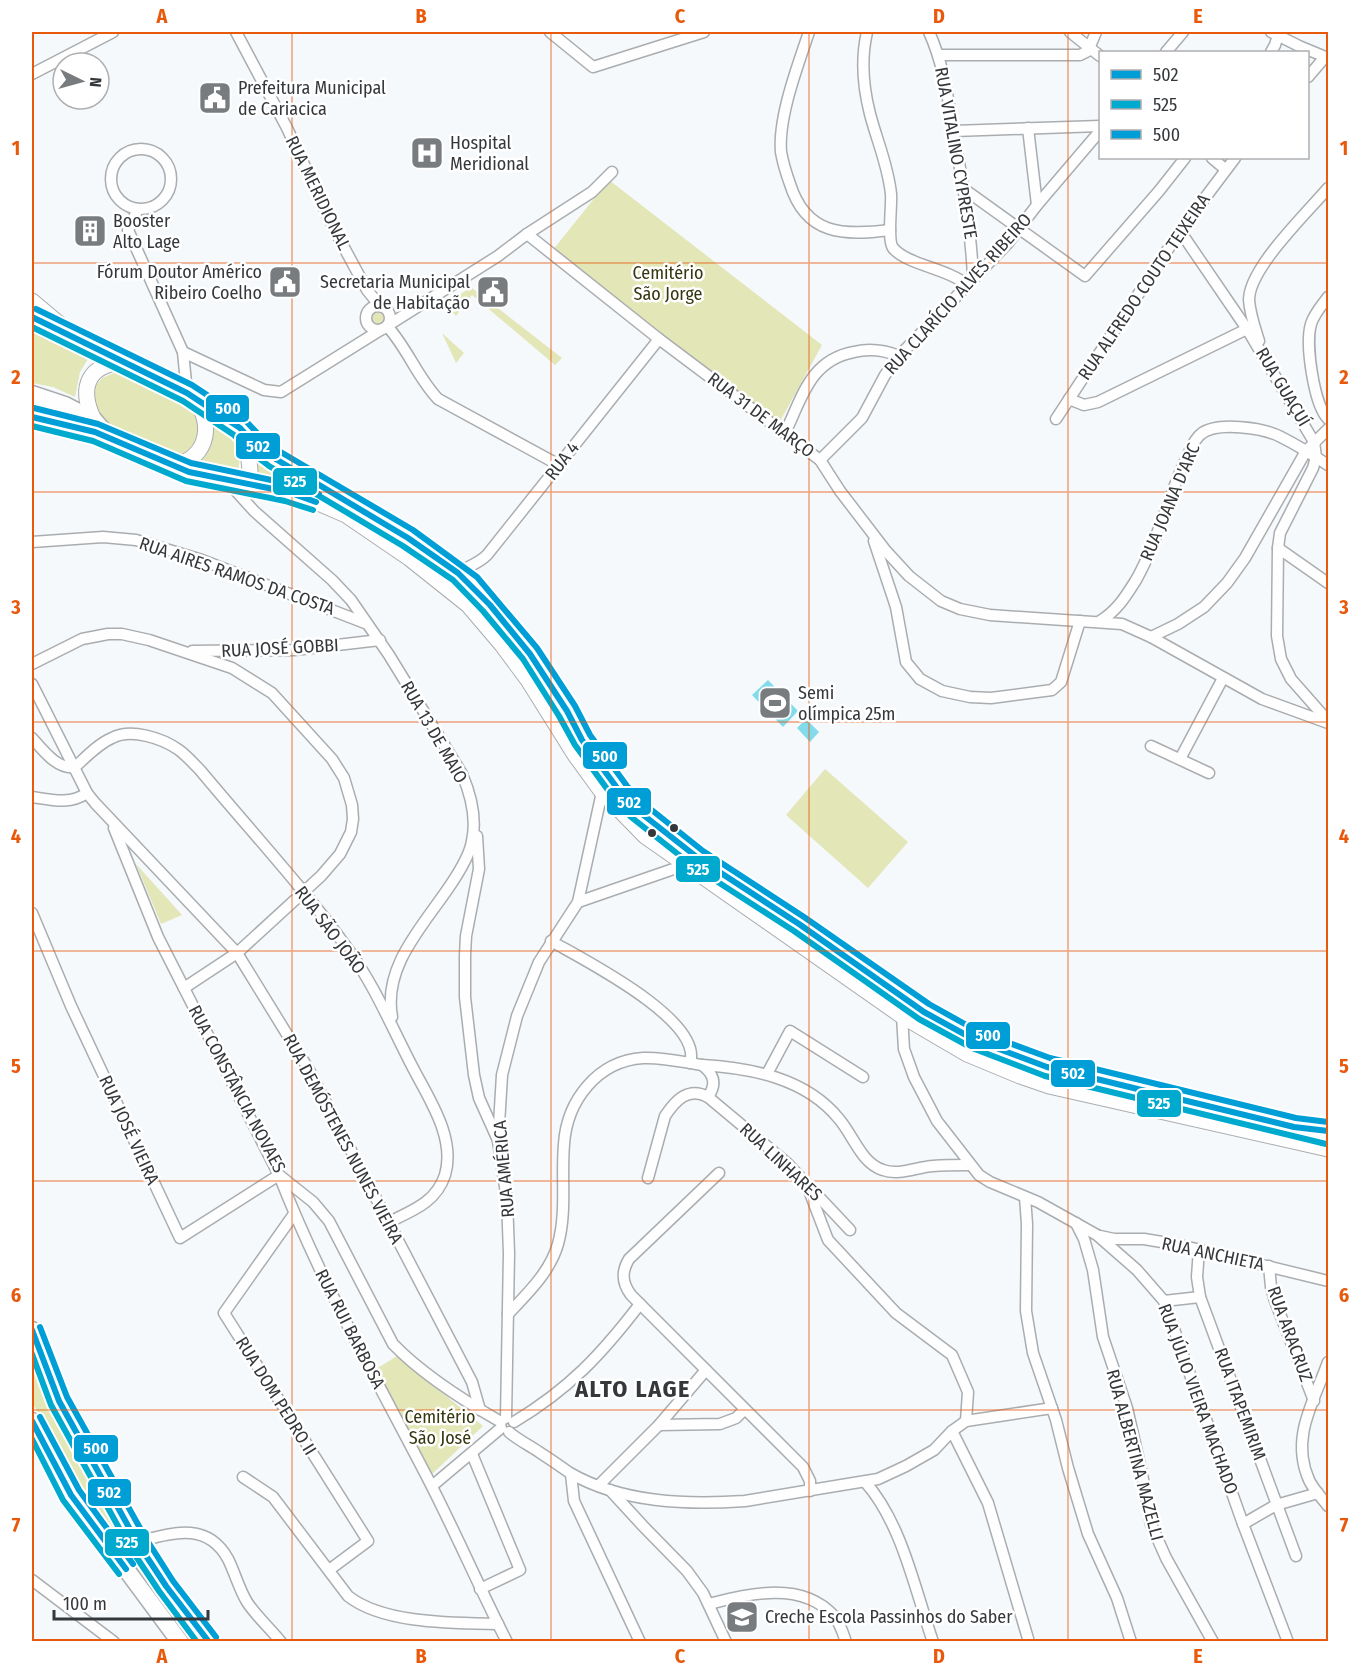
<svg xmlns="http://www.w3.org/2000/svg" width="1360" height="1673" font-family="'Fira Sans Condensed',sans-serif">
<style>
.green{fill:#e3e6b7}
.water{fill:#82daeb}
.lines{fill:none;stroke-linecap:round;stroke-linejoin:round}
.minor-casing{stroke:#aaadaf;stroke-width:13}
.secondary-casing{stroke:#aaadaf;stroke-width:17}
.primary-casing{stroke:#aaadaf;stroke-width:19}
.minor{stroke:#fefeff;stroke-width:10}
.secondary{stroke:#fefeff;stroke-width:15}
.primary{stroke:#fefeff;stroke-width:16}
.bus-1-casing{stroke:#fff;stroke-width:10}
.bus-2-casing{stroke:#fff;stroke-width:10}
.bus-3-casing{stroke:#fff;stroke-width:10}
.bus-1{stroke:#009ed6;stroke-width:6}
.bus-2{stroke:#00a9ce;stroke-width:6}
.bus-3{stroke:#009ed6;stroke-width:6}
.grid{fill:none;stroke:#e8590c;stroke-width:1.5;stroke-opacity:0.55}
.bus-dot{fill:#35383b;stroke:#fff;stroke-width:2}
.labels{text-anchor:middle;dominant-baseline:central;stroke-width:5;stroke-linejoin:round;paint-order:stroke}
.poi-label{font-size:18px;fill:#35383b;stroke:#fff;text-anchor:start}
.street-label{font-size:18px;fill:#35383b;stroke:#fff}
.park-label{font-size:18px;fill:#363710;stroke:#fff}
.district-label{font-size:24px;font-weight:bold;letter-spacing:1.5px;fill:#35383b;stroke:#fff}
.line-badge{stroke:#fff;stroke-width:2}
.badge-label{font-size:16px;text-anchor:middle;font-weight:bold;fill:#fff}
.neatline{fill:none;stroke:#e8590c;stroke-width:2}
.grid-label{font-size:20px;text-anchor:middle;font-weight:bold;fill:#e8590c}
</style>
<rect width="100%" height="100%" fill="#f6f9fc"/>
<g class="green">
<polygon points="609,180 822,345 778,425 552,251"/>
<polygon points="470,288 472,288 562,358 555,365 472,295 456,316 445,304"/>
<polygon points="377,306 386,309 390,319 375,329 368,323 367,315 371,309"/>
<polygon points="32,325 91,354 80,372 75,397 53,387 32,383"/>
<polygon points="442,333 464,353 456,363"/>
<path d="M114,373L127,374L188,405C206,421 201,457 175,458C158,459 107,426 95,413L94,388L102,378Z"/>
<polygon points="32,399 88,423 63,414 32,411"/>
<path d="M208,411C236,432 245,435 238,472L195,460Z"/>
<polygon points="253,452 278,468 322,492 255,474"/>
<polygon points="825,769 908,842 868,888 786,815"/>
<polygon points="136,864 182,915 161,924"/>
<polygon points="397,1356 483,1426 431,1475 376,1369"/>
<polygon points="32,1364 86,1476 111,1520 189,1640 187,1641 103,1527 76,1482 32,1402"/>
</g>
<g class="water">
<polygon points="768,680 798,711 783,727 752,695"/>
<polygon points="806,719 819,732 810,742 797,728"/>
</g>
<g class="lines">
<g class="minor-casing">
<g id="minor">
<polyline points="236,32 287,128 334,229 367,290 380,306"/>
<polyline points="550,32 593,67 704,32"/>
<path d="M809,32C798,65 778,117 781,152C783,163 786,173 790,184C806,235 843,236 890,230"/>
<path d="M867,32C861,58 863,87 870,114C877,141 888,165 891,194C892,206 887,240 893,248C907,265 947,268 967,285"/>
<path d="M929,32C944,65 948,99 954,135C963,182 971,229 973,277"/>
<polyline points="1070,32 1100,56"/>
<polyline points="1271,32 1299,46 1328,58"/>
<polyline points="1166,52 1183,32"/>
<polyline points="1271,52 1275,45 1279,32"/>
<polyline points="939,55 1080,55 1088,51 1096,32"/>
<polyline points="32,74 113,32"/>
<polyline points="1308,77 1325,57"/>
<polyline points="1028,128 1037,205"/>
<polyline points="954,131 1100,126"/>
<circle cx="141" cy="179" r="30"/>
<polyline points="1212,158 1225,169"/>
<polyline points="964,189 1085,276 1159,191 1185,158"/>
<polyline points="138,209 128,230 183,352 187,393"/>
<polyline points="1180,231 1247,329 1314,442 1316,457 1313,468 1280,533 1278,548 1277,636 1281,659 1291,679 1328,721"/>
<polyline points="527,234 659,339 820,460 840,491 886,551 909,576 941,601 960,609 990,615 1122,624 1151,637 1262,699 1328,723"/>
<path d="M1328,297C1322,305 1314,314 1311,324C1305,344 1314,405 1328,419"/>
<circle cx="378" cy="318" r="12"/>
<path d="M1259,341C1255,328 1250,314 1249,300C1249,268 1307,213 1328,188"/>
<polyline points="183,352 264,390 281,392 382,329"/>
<polyline points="1069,399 1084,405 1098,402 1247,329"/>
<polyline points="1056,419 1180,231 1235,158"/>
<path d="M785,433C802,398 810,360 854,352C870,348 884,350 899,356"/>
<polyline points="820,460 862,418 885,375 899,356 1008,243 1037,205 1100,131"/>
<path d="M559,465L438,399C417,377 408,349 387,326L498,256L527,234L592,192L612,172"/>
<path d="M226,480L254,511L332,580L351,600L389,655L462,774C471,795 477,818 472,841C470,854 462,867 455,878C429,920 382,963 392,1017"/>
<polyline points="874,541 896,607 906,662 920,679 942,691 970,697 991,698 1052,690 1061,682 1080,621"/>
<polyline points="32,542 103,537 136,540 202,560 365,623"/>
<polyline points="1278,548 1328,583"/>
<path d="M458,573C468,566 478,564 487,555L659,339"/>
<path d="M1100,621C1117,611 1126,596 1136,580C1157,543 1167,500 1185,461C1190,452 1193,440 1201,434C1217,421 1264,428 1281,437C1297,445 1313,455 1328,465"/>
<polyline points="1151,637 1178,624 1204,607 1227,583 1245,558 1306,451 1328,429"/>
<polyline points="192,651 294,650 380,640"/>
<polyline points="32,664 82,639 108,634 122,634 149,640 232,668 272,693 332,759 344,778 352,805 353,819 351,832 340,854 321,876 237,953 184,988"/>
<polyline points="32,684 87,793 95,803 237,953 309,1070 472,1382 480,1410"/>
<path d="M32,738C42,749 57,770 75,767C86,757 98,744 112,738C131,728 162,738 179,750C187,756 193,763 200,770C249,829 302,886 348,949C375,986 392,1028 413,1068C429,1099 456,1138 445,1175C436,1203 411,1211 387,1223"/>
<polyline points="1151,746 1209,773"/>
<polyline points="1180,759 1223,678"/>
<path d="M32,797C52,800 70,805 87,793"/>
<path d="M114,828L158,937L279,1175L313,1202L329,1221L393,1344C421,1373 466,1402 501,1422"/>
<polyline points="477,836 479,869 466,936 465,955 465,997 474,1075 479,1098 497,1138"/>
<polyline points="578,902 685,865"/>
<path d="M32,913L71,1006L180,1238L279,1175C320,1280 375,1377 427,1477C455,1531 479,1587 507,1642"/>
<path d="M551,941C582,959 704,1020 690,1063"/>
<polyline points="902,1016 904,1049 914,1077 937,1121 979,1175 990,1182 1038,1202 1097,1235 1137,1270 1164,1301 1243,1524 1288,1642"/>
<path d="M702,1065C751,1068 806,1078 839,1119C853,1135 861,1163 883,1170C899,1176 917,1167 933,1166C945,1165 958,1165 970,1165"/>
<polyline points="767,1074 790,1031 863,1077"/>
<path d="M719,1173L629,1259C621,1272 622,1283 631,1295L803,1467L810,1481V1491"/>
<path d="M648,1178L665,1116C675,1101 688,1086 708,1097L787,1163L850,1230"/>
<polyline points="808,1188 828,1240 896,1313 952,1355 968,1392 966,1421"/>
<polyline points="1025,1197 1027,1224 1026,1311 1033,1353 1056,1420 1068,1468 1088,1534 1117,1598 1131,1642"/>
<polyline points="294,1214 224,1313 368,1541 329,1570"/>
<polyline points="1076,1223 1084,1239 1093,1270 1103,1337 1127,1408 1142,1474 1151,1524 1166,1558 1213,1642"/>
<polyline points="1100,1236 1114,1239 1144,1239 1180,1245 1328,1281"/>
<polyline points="1199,1249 1197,1277 1200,1297 1296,1556"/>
<polyline points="1269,1266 1271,1287 1275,1301 1314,1401"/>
<polyline points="1164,1301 1200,1297"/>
<path d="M508,1314C528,1293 550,1272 558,1244C567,1211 561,1178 564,1144C567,1101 597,1061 643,1058C663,1057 683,1062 702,1065C714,1074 717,1084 708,1097"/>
<path d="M1328,1362C1314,1402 1290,1437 1309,1480C1313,1489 1322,1498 1328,1506"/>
<polyline points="506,1418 509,1253 507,1200 498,1141 502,1075 517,1016 539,962 578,902 602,792"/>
<path d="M514,1422C569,1389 601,1355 640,1304"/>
<polyline points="659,1425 720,1424 736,1418 744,1410"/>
<polyline points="952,1431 988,1503 1029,1642"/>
<path d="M509,1432C518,1440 529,1445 539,1452C550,1459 560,1466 570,1473C622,1503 687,1505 745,1501L878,1479L906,1466L934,1450L952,1431L966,1421L1052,1408"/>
<polyline points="472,1454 520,1570 480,1589"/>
<polyline points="571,1474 574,1501 640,1642"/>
<path d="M243,1477L273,1497L348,1596C383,1624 454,1623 498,1624"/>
<path d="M866,1483C902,1524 915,1590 933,1642"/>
<polyline points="599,1485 659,1425 706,1370"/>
<polyline points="432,1486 501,1428"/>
<polyline points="610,1490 643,1526 687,1571 703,1593 726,1642"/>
<polyline points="1243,1524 1276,1505 1318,1493"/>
<path d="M137,1542C172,1533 207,1521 228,1559C235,1573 239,1589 247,1602C256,1616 270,1628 281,1642"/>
<polyline points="32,1580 114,1642"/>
<path d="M709,1604C749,1594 801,1580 834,1616C840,1623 843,1633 846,1642"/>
</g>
</g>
<g class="secondary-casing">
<g id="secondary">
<polyline points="32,301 77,339 187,393 240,428 253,442 274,458 408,538 470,583 530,654 567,711 582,740 620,792 637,810 698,858 799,924 924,1012 975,1040 1047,1067 1328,1135"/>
<polyline points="32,417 65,423 109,437 166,465 201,476 251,483 302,496 346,515 409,558 468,605 502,645 528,680 575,755 602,792 645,836 902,1016 967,1054 1020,1076 1049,1086 1328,1149"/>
<path d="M94,420C78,387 88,363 127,362"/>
<polyline points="243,433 248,448 251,483"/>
<path d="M169,465C205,464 216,426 195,400"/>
</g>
</g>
<g class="primary-casing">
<g id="primary">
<polyline points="32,317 77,339"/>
<polyline points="32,394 65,405 94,420 109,437"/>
<polyline points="32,1330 59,1401 137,1542 166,1586 209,1642"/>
<polyline points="32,1421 71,1495 180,1642"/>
</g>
</g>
<use href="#minor" class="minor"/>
<use href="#secondary" class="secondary"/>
<use href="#primary" class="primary"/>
<g class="bus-1-casing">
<g id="bus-1">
<polyline points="32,317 187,393 240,428 253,442 274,458 408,538 458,573 490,605 530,654 567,711 582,740 620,792 637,810 698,858 799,924 924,1012 975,1040 1047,1067 1294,1127 1328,1131"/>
<polyline points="32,417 95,432 189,472 288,492 316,502"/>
<polyline points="32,1330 59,1401 137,1542 166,1586 209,1642"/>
<polyline points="32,1421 71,1495 126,1569"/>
</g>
</g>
<g class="bus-2-casing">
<g id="bus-2">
<polyline points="32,327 183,401 234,435 247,449 269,466 403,546 453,580 483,611 523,659 559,716 575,745 613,797 631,817 693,866 794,931 919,1019 972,1048 1045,1076 1326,1144"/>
<polyline points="32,426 93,441 186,481 285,501 313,510"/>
<polyline points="32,1354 51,1405 129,1546 159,1591 197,1642"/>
<polyline points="32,1439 63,1500 119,1574"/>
</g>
</g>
<g class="bus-3-casing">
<g id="bus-3">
<polyline points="36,309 192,385 245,420 259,435 279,451 413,530 477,577 537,648 575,706 590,735 627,786 643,803 703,851 804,917 929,1004 979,1032 1050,1058 1296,1118 1328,1122"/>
<polyline points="34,408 98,424 191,463 290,484 319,494"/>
<polyline points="40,1327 67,1397 145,1537 173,1581 216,1637"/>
<polyline points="40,1417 79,1490 133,1564"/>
</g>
</g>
<use href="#bus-1" class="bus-1"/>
<use href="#bus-2" class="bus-2"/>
<use href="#bus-3" class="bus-3"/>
</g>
<path class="grid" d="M292,32V1642M551,32V1642M809,32V1642M1068,32V1642M32,263H1328M32,492H1328M32,722H1328M32,951H1328M32,1181H1328M32,1410H1328"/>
<defs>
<g id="civic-square" transform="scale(1.725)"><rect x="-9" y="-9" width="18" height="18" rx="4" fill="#797c7f" stroke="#fff"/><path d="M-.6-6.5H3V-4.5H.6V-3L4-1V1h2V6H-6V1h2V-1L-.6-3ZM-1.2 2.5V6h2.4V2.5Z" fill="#fff"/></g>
<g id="hospital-square" transform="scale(1.725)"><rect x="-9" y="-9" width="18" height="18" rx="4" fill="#797c7f" stroke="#fff"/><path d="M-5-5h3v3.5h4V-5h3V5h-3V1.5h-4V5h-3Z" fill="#fff"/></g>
<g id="building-square" transform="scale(1.725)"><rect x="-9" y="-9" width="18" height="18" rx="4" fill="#797c7f" stroke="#fff"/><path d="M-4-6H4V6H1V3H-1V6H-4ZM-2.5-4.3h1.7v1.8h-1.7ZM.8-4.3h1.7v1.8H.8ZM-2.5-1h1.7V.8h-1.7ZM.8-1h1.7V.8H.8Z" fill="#fff"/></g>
<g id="stadium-square" transform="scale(1.725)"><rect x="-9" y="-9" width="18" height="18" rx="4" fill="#797c7f" stroke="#fff"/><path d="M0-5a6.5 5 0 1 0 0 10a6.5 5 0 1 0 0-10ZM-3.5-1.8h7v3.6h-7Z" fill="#fff"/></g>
<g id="school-square" transform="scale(1.725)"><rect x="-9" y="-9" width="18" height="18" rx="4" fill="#797c7f" stroke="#fff"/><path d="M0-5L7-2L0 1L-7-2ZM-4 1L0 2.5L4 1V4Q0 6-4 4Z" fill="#fff"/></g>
</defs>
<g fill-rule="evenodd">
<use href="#civic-square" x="215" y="98"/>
<use href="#hospital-square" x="427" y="153"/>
<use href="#building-square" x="90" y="231"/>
<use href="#civic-square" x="285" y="282"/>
<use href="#civic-square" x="493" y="292"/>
<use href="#stadium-square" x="775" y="703"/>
<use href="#school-square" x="742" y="1617"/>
</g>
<g class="bus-dot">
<circle cx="674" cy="828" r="5"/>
<circle cx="652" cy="833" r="5"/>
</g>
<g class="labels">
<g class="poi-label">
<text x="238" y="88">Prefeitura Municipal<tspan x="238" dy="21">de Cariacica</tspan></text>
<text x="450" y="143">Hospital<tspan x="450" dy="21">Meridional</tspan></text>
<text x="113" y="221">Booster<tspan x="113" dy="21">Alto Lage</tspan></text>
<text x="262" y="272" text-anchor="end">Fórum Doutor Américo<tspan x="262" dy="21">Ribeiro Coelho</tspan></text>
<text x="470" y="282" text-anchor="end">Secretaria Municipal<tspan x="470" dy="21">de Habitação</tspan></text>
<text x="798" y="693">Semi<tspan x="798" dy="21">olímpica 25m</tspan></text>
<text x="765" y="1617">Creche Escola Passinhos do Saber</text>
</g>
<g class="street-label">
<text transform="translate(956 153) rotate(80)">RUA VITALINO CYPRESTE</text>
<text transform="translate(318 193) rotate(64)">RUA MERIDIONAL</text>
<text transform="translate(1144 287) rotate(-56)">RUA ALFREDO COUTO TEIXEIRA</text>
<text transform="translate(958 294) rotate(-48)">RUA CLARÍCIO ALVES RIBEIRO</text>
<text transform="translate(1283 387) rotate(59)">RUA GUAÇUÍ</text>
<text transform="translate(761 415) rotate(37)">RUA 31 DE MARÇO</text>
<text transform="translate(562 461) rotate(-52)">RUA 4</text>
<text transform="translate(1170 502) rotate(-67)">RUA JOANA D'ARC</text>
<text transform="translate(237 576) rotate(19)">RUA AIRES RAMOS DA COSTA</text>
<text transform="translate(280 648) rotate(-3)">RUA JOSÉ GOBBI</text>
<text transform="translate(434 732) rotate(60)">RUA 13 DE MAIO</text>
<text transform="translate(330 930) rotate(53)">RUA SÃO JOÃO</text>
<text transform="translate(237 1089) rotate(62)">RUA CONSTÂNCIA NOVAES</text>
<text transform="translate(129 1130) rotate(65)">RUA JOSÉ VIEIRA</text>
<text transform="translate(343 1139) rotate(62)">RUA DEMÓSTENES NUNES VIEIRA</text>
<text transform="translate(781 1162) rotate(43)">RUA LINHARES</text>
<text transform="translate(504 1169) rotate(-95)">RUA AMÉRICA</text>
<text transform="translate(1213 1254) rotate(12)">RUA ANCHIETA</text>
<text transform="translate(350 1329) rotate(63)">RUA RUI BARBOSA</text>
<text transform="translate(1290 1334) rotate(70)">RUA ARACRUZ</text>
<text transform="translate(276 1396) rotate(58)">RUA DOM PEDRO II</text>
<text transform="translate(1198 1399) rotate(70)">RUA JÚLIO VIEIRA MACHADO</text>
<text transform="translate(1240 1404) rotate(70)">RUA ITAPEMIRIM</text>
<text transform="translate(1135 1455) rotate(75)">RUA ALBERTINA MAZELLI</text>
</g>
<g class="park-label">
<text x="668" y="273">Cemitério<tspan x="668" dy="21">São Jorge</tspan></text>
<text x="440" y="1417">Cemitério<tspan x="440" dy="21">São José</tspan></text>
</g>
<g class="district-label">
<text x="633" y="1389">ALTO LAGE</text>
</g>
</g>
<g class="line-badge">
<rect x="205" y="394" width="45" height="29" rx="6" fill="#009ed6"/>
<rect x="235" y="432" width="46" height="28" rx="6" fill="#009ed6"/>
<rect x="272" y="467" width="46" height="29" rx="6" fill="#00a9ce"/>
<rect x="582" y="741" width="46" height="29" rx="6" fill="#009ed6"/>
<rect x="606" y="787" width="46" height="29" rx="6" fill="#009ed6"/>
<rect x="675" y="855" width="46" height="28" rx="6" fill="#00a9ce"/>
<rect x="965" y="1021" width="46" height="29" rx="6" fill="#009ed6"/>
<rect x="1050" y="1059" width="46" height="29" rx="6" fill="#009ed6"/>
<rect x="1136" y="1089" width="46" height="29" rx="6" fill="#00a9ce"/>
<rect x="73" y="1434" width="46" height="29" rx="6" fill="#009ed6"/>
<rect x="87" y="1478" width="45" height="29" rx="6" fill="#009ed6"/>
<rect x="104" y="1528" width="46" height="29" rx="6" fill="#00a9ce"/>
</g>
<g class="badge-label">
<text x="228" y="414">500</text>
<text x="258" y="452">502</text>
<text x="295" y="487">525</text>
<text x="605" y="762">500</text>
<text x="629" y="808">502</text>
<text x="698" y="875">525</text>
<text x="988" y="1041">500</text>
<text x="1073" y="1079">502</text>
<text x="1159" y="1109">525</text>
<text x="96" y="1454">500</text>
<text x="109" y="1498">502</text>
<text x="127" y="1548">525</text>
</g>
<rect width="1360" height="1673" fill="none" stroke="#ffffff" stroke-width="66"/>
<rect x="1099" y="51" width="210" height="108" fill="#ffffff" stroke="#aeafb1" stroke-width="1.5"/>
<rect x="1111" y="70" width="30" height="9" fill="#009ed6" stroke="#aeafb1" stroke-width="1.5"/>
<text x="1153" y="81" font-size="18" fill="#35383b">502</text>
<rect x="1111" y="100" width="30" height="9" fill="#00a9ce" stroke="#aeafb1" stroke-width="1.5"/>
<text x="1153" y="111" font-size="18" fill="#35383b">525</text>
<rect x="1111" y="130" width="30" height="9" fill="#009ed6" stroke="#aeafb1" stroke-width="1.5"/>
<text x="1153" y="141" font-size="18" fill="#35383b">500</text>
<g transform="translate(81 81) rotate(95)"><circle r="28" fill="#ffffff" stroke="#aeafb1" stroke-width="1.5"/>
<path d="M0-4.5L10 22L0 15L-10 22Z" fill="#797c7f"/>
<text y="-9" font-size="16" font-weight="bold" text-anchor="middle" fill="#35383b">N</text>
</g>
<path d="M54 1610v9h154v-9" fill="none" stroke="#35383b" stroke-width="3"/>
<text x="63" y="1610" font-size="18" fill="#35383b" stroke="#ffffff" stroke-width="4.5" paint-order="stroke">100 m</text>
<rect x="33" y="33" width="1294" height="1607" class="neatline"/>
<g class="grid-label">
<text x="162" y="23">A</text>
<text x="421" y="23">B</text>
<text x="680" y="23">C</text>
<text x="939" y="23">D</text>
<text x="1198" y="23">E</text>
<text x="16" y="155">1</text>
<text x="1344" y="155">1</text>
<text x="16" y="384">2</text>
<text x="1344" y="384">2</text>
<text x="16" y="614">3</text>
<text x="1344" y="614">3</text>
<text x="16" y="843">4</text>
<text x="1344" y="843">4</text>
<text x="16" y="1073">5</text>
<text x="1344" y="1073">5</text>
<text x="16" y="1302">6</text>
<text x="1344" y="1302">6</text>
<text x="16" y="1532">7</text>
<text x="1344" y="1532">7</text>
<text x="162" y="1663">A</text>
<text x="421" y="1663">B</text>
<text x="680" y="1663">C</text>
<text x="939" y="1663">D</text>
<text x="1198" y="1663">E</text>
</g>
</svg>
